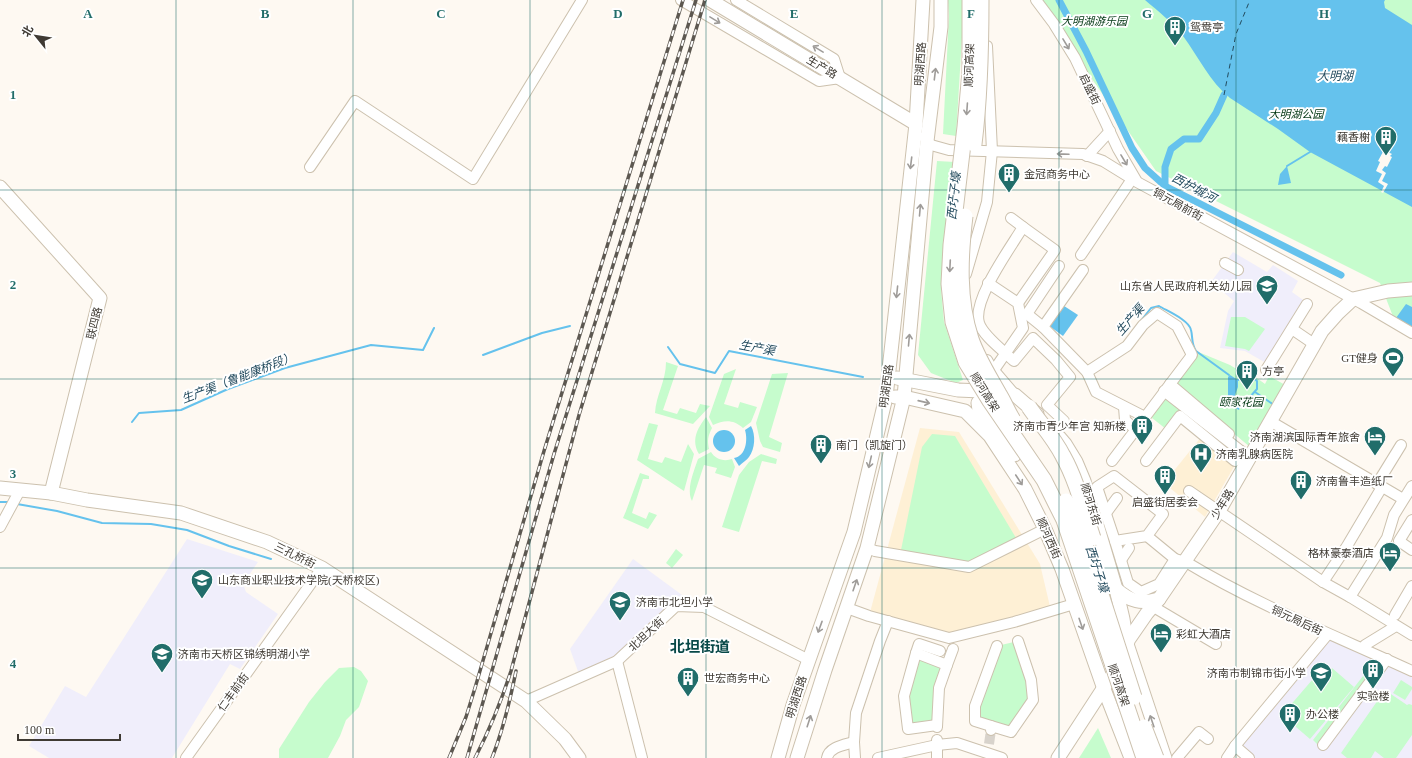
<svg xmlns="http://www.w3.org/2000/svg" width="1412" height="758" font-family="'Times New Roman','Noto Sans SC',serif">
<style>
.built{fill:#fef0d5}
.education{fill:#f0eefb}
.green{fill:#c6fccd}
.water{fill:#65c2ed}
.pier{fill:#fef9f2}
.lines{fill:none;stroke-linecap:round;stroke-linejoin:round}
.stream{stroke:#65c2ed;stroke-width:2}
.canal{stroke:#65c2ed;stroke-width:7}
.ferry{stroke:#234b5e;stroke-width:1;stroke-dasharray:5 4;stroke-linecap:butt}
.minor-tunnel{stroke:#d8d3cc;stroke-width:10;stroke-dasharray:10 5;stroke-linecap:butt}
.minor-casing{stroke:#ccc1ae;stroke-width:12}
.major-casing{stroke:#ccc1ae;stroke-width:15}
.highway-casing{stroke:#ccc1ae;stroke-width:17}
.minor{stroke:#fff;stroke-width:10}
.major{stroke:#fff;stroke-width:13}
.highway{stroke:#fff;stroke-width:15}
.rail-casing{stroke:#5d5851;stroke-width:3.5}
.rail{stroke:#fff;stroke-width:2;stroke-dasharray:6;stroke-linecap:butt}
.highway-bridge-casing{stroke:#ccc1ae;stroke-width:17;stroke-linecap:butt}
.highway-bridge{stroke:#fff;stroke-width:15}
.oneway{stroke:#9f9c99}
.grid{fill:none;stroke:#216d6a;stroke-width:1;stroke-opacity:0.55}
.labels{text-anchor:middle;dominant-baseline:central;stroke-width:4;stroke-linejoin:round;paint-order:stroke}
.park-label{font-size:11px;font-style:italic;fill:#003612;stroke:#fff}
.poi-label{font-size:11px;fill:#3f3a33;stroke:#fff;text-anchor:start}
.street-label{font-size:11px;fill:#3f3a33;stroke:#fff}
.water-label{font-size:12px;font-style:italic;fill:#234b5e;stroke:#fff}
.district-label{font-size:15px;font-weight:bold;fill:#084948;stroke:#fff}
.grid-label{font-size:13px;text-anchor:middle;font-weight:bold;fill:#216d6a;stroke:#fff;stroke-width:4;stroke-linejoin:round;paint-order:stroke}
</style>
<rect width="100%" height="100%" fill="#fef9f2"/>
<g class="built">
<polygon points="920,428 959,432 1040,564 1051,611 949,638 869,616"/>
<polygon points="1202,436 1235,465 1205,517 1164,483"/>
</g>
<g class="education">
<polygon points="1233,252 1267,272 1273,265 1298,281 1292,292 1306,302 1266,363 1245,351 1220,348 1228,311 1234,301 1211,282"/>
<polygon points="187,539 258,562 243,584 246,592 278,614 240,669 230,664 172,758 49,758 29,746 65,686 86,697"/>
<polygon points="633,559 682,595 612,658 579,674 570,649"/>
<polygon points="1325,637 1371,655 1412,677 1412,758 1249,758 1235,746"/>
</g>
<g class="green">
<polygon points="948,0 964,0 964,4 956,136 943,134 949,16"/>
<polygon points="1037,0 1412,0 1412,329 1394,319 1380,283 1156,171"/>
<polygon points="937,161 955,162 941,289 944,322 963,380 956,383 931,373 918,355"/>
<polygon points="1231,317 1245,317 1265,329 1249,351 1245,349 1225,346"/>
<polygon points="1196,351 1230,365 1243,373 1246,370 1265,384 1269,376 1287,386 1250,447 1175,384"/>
<path d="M666,362L678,366L663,410L677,414L680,408L696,413L700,404L710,406L693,424L655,413C656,395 666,381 666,362Z"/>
<path d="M736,369L724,404L738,408L740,402L757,407L751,422L743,428C733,419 724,420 713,425L709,417L724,374Z"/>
<polygon points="788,373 769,437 782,443 780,452 763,447 760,441 756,423 772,374"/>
<polygon points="1166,397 1182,410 1166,429 1152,418 1153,414"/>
<path d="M706,417L712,428C708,436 707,440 709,449L699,454C691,440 697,429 706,417Z"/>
<polygon points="649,423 658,425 648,459 662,463 665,457 681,462 688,444 694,454 684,491 637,460"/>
<polygon points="932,434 955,436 1019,543 969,567 900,555 922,447"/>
<path d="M711,452C715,459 724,462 732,459L735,467L731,478L715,473L717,468L704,465L692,501C686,489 694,471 698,459Z"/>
<polygon points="761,454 777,459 776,464 762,461 739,532 722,527 739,475 749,462"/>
<polygon points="640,473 649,476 649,479 643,479 632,513 646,519 649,512 657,515 648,529 623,518 626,511"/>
<polygon points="676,549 683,555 672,568 666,563"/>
<polygon points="1018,641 1033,700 1011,732 975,721 997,646"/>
<polygon points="916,653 947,665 937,721 908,729 904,696"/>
<polygon points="1374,662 1379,665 1317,744 1313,740"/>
<polygon points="354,667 361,671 368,681 359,707 346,720 340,736 328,758 279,758 279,749 309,702 325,682 339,668"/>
<polygon points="1332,668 1354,687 1310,739 1282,715 1319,672 1325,676"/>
<polygon points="1401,680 1412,687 1412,689 1405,700 1393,693"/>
<polygon points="1385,690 1407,705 1409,704 1412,705 1412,735 1396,758 1384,758 1375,751 1371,758 1347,758 1341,753"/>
<polygon points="1098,728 1111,758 1079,758"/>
</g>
<g class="water">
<path d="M1145,0H1385L1384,2L1385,8L1412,25V207L1310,152L1278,129L1230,98C1210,82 1198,56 1183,36C1172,22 1158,11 1145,0Z"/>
<polygon points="1287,166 1291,183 1278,185 1280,174"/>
<polygon points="1061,304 1078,315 1063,336 1048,325"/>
<polygon points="1406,304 1412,307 1412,327 1396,318"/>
<polygon points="1230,375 1238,380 1238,387 1235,395 1237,402 1241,405 1239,410 1229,405 1228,402 1228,377"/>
<path d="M751,426C756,435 755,449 749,457C747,460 742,463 739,466L734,458C746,456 748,440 745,430Z"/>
<circle cx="724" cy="441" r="11"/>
</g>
<polygon class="pier" points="1384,150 1392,154 1390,156 1392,157 1387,167 1385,166 1382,170 1386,173 1382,181 1388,184 1383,193 1381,192 1384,186 1378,182 1382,174 1376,171 1380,162 1378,161"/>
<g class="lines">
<g class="stream">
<polyline points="1287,166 1310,152"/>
<path d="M1140,322L1151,308L1159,306C1167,311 1189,320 1191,330C1193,337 1191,344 1196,351L1229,375"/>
<polyline points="668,347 680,364 715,373 729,351 863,377"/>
<polyline points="483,355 542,333 570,326"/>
<polyline points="1238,380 1248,375 1257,381 1257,389 1241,407"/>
<polyline points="1255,392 1274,405"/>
<polyline points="132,422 139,413 181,410 228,389 285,368 371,345 423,350 434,328"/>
<polyline points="0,502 9,502"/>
<polyline points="17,504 57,511 102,523 151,524 187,530 229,546 271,559"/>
</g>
<g class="canal">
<polyline points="1059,0 1086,51 1132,148 1145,168 1165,186 1341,275"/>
<polyline points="1165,186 1165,167 1171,149 1184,139 1199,139 1216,113 1224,95"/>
</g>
<polyline class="ferry" points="1224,95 1236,34 1250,0"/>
<polyline class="minor-tunnel" points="989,744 991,730"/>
<g class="minor-casing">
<g id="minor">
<polyline points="681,0 819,81 840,78 834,59 736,0"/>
<polyline points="1036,0 1054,24 1075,58 1118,149 1136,180"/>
<polyline points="924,137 931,145 949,150 1083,154 1103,161 1137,182 1361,303 1412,333"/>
<polyline points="1087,156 1110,131"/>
<polyline points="310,167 355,101 473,179 582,0"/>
<path d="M1011,218L1023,227C1011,247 972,300 979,323C983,336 1004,351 1014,361L1033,338L1056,360L1070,377L1047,405L1064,421"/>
<polyline points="1081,255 1132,179"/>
<polyline points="1225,263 1238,270"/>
<polyline points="1083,270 1043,327 1087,372"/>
<polyline points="966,274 987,202 992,151 987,46"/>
<polyline points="988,283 1018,303 1023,328 994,370"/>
<polyline points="1018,303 1055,250 1023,227"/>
<polyline points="1043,327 1027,314 1059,266"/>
<polyline points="1292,329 1314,344"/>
<polyline points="987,360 991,367 1015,395"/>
<polyline points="1266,370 1307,304"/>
<polyline points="1170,384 1229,434"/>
<polyline points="1164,391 1246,455"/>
<polyline points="1124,407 1125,420 1136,430"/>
<polyline points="1270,421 1403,499"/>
<polyline points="1112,461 1192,355 1177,326 1157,313 1143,325 1127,346 1087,372 1096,392 1145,417"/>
<polyline points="1146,461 1180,416 1235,461 1241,451"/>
<polygon points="1114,476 1163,514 1147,536 1115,541 1097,487"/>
<polyline points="1377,484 1401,445"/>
<polyline points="1189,491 1323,582 1350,597 1387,538 1394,515 1412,486"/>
<polyline points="1106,513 1117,498"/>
<polyline points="1412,520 1399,541 1412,550"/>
<polyline points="0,527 20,490"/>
<polyline points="1115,541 1128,583 1141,592 1159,584 1175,559 1147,536"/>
<polyline points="867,548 875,551 969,567 1045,529"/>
<path d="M1175,559L1186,562C1257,605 1336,636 1412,671"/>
<polyline points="1121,560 1129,548"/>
<polyline points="1323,582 1347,546 1382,487"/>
<polyline points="1350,597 1412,635"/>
<polyline points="1152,606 1216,644"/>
<polyline points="847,608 869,616 949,638 1014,622 1074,604"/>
<polyline points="1395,615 1412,586"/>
<polyline points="1363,648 1365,645 1396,626"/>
<polyline points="916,653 947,665 939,688 937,727"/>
<polyline points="617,661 642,758"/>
<polyline points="947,665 953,649"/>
<polyline points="526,701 617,661 676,606 704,607 809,660"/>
<polyline points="937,725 908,729 904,696 916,653 919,644 940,651"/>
<polyline points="991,726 975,721 975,706 997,646"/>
<polyline points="991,730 991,726 1011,732 1033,700 1031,680 1018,641"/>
<polyline points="937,740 937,758"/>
<polyline points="1323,745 1387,659"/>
<polyline points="186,758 322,568"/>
<path d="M827,758C829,747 844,745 854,742"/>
<polyline points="855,758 854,742 856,713 880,641 888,621"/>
<polyline points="878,758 937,745 957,743 1002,758"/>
<polyline points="1177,758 1199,732 1208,739"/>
<polyline points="1227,758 1235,746"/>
<polyline points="1249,758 1235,746 1328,634"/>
</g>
</g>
<g class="major-casing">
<g id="major">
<polyline points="710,0 916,124"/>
<polyline points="0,187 100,298 51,493"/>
<polyline points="897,378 958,390 1003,392 1015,395 1037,414"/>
<polyline points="895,397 904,397 965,411 990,436 1025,489 1045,529 1062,569 1104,689 1131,758"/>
<polyline points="1059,437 1065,444 1076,462 1084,481 1116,589 1123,619 1127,644 1165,758"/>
<polyline points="0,488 51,493 87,500 181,513 267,542 322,568 526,701 565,739 579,758"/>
<path d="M1116,589C1131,602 1141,604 1159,599"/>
<polyline points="778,758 793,705 854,532 886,397 916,124 923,0"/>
<polyline points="797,758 825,670 867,548 904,397 927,141 941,27 941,0"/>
<polyline points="1058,758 1114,672 1129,639 1147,613 1159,599 1219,511 1322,331 1338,313 1353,299 1388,291 1412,289"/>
</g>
</g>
<g class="highway-casing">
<polyline id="highway" points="979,403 981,416 1014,454"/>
</g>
<use href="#minor" class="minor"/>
<use href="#major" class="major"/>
<use href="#highway" class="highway"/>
<g class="rail-casing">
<g id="rail">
<polyline points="449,758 466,717 475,688 544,451 683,0"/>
<polyline points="467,758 554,454 696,0"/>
<path d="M475,758C490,729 501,702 511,671L579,415L705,0"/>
<path d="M492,758C503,730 510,701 516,671"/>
</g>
</g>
<use href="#rail" class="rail"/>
<g class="highway-bridge-casing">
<g id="highway-bridge">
<polyline points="970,0 970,72 965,127 951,245 949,284 953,322 966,362 990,401 1044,480 1064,520 1144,758"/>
<path d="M974,144C980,96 981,48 981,0"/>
<path d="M965,216C960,257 958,300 971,339C978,359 989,376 999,394C1004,402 1008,412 1013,420"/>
<path d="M1029,407C1040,423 1054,438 1063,456C1077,481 1084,511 1093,538"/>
<polyline points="1066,501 1079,526 1134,697"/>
<polyline points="1144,727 1156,758"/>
</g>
</g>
<use href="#highway-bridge" class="highway-bridge"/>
</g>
<defs><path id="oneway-shaft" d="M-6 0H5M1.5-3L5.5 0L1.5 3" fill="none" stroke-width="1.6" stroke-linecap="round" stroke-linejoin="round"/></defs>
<g class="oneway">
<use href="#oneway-shaft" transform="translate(715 20) rotate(31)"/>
<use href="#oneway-shaft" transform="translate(1066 44) rotate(59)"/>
<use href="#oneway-shaft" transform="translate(818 49) rotate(-149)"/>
<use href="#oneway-shaft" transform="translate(935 74) rotate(-83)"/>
<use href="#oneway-shaft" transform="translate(967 109) rotate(94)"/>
<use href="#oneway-shaft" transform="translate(1063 154) rotate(-178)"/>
<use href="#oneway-shaft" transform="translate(1124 160) rotate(59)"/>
<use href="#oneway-shaft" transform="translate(911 163) rotate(97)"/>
<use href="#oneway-shaft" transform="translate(920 210) rotate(-85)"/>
<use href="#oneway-shaft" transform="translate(950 266) rotate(93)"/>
<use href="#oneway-shaft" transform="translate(897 292) rotate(96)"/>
<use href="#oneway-shaft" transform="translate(909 340) rotate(-85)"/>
<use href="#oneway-shaft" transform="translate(924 402) rotate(13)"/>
<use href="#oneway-shaft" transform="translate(870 462) rotate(103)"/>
<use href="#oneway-shaft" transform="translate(1019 480) rotate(57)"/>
<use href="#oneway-shaft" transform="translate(855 585) rotate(-71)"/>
<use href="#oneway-shaft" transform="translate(1081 624) rotate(71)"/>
<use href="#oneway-shaft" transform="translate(820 627) rotate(110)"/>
<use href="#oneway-shaft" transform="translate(809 721) rotate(-72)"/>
<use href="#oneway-shaft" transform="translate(1152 721) rotate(-109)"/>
</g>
<path class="grid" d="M176,0V758M353,0V758M530,0V758M706,0V758M882,0V758M1059,0V758M1236,0V758M0,190H1412M0,379H1412M0,568H1412"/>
<defs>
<g id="building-pin" transform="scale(1.15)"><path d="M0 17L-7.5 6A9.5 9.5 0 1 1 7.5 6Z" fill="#216d6a" stroke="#fff"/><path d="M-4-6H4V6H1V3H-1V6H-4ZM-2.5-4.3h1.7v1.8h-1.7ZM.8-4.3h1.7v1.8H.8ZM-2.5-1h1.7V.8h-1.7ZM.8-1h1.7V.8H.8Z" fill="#fff"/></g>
<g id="school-pin" transform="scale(1.15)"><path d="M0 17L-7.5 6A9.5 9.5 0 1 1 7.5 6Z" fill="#216d6a" stroke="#fff"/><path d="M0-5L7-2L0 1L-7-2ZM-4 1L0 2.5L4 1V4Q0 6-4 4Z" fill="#fff"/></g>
<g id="stadium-pin" transform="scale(1.15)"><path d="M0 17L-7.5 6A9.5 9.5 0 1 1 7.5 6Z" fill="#216d6a" stroke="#fff"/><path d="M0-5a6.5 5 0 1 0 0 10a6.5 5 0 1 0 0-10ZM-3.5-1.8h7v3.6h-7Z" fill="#fff"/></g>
<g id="hotel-pin" transform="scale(1.15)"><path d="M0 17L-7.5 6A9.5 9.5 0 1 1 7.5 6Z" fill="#216d6a" stroke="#fff"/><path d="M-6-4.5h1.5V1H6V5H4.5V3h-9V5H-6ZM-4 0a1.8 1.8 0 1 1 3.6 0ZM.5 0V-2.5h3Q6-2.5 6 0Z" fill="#fff"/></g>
<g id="hospital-pin" transform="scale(1.15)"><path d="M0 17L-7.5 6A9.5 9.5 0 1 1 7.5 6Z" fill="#216d6a" stroke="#fff"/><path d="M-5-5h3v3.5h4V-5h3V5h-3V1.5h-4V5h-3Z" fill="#fff"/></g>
<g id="university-pin" transform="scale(1.15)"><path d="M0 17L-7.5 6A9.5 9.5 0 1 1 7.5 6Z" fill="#216d6a" stroke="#fff"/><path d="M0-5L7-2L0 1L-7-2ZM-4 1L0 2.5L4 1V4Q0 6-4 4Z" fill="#fff"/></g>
</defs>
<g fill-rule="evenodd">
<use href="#building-pin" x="1175" y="27"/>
<use href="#building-pin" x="1386" y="137"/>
<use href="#building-pin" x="1009" y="174"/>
<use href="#school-pin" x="1267" y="286"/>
<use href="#stadium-pin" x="1393" y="358"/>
<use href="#building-pin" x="1247" y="371"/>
<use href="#building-pin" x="1142" y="426"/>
<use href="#hotel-pin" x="1375" y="437"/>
<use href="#building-pin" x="821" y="445"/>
<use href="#hospital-pin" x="1201" y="454"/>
<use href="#building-pin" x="1165" y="476"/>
<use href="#building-pin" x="1301" y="481"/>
<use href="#hotel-pin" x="1390" y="553"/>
<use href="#university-pin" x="202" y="580"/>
<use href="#school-pin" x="620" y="602"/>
<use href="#hotel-pin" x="1161" y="634"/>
<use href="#school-pin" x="162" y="654"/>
<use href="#building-pin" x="1373" y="670"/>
<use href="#school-pin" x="1321" y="673"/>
<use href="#building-pin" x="688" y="678"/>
<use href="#building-pin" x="1290" y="714"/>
</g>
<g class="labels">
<g class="park-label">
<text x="1094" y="21">大明湖游乐园</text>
<text x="1296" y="114">大明湖公园</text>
<text x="1241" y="402">颐家花园</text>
</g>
<g class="poi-label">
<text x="1190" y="27">鸳鸯亭</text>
<text x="1370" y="137" text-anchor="end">藕香榭</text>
<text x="1024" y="174">金冠商务中心</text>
<text x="1252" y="286" text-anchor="end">山东省人民政府机关幼儿园</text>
<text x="1378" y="358" text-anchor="end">GT健身</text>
<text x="1262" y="371">方亭</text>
<text x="1126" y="426" text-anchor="end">济南市青少年宫 知新楼</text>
<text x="1360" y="437" text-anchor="end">济南湖滨国际青年旅舍</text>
<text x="836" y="445">南门（凯旋门）</text>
<text x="1216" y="454">济南乳腺病医院</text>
<text x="1316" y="481">济南鲁丰造纸厂</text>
<text x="1165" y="502" text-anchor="middle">启盛街居委会</text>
<text x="1374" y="553" text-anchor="end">格林豪泰酒店</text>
<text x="218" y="580">山东商业职业技术学院(天桥校区)</text>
<text x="636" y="602">济南市北坦小学</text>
<text x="1176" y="634">彩虹大酒店</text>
<text x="178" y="654">济南市天桥区锦绣明湖小学</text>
<text x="1306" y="673" text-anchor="end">济南市制锦市街小学</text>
<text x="704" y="678">世宏商务中心</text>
<text x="1373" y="696" text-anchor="middle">实验楼</text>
<text x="1306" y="714">办公楼</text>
</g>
<g class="street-label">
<text transform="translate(920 64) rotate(-86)">明湖西路</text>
<text transform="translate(969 65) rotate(-88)">顺河高架</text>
<text transform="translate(822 67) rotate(31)">生产路</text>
<text transform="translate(1090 89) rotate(64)">启盛街</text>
<text transform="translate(1178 204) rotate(29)">铜元局前街</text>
<text transform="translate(94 323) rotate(-76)">联四路</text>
<text transform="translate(886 386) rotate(-82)">明湖西路</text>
<text transform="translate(985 392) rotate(58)">顺河高架</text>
<text transform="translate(1091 504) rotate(73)">顺河东街</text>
<text transform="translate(1222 504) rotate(-58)">少年路</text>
<text transform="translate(1049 538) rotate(66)">顺河西街</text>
<text transform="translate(295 555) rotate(26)">三孔桥街</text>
<text transform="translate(1297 620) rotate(25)">铜元局后街</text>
<text transform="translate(646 634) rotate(-43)">北坦大街</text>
<text transform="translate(1119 685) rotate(71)">顺河高架</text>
<text transform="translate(233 692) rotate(-54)">仁丰前街</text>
<text transform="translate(796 697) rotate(-72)">明湖西路</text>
</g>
<g class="water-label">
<text x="1335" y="76">大明湖</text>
<text transform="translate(1194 188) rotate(28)">西护城河</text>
<text transform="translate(954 196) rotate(-84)">西圩子壕</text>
<text transform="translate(1130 320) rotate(-49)">生产渠</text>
<text transform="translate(757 348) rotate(11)">生产渠</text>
<text transform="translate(238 378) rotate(-21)">生产渠（鲁能康桥段）</text>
<text transform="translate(1097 569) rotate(72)">西圩子壕</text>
</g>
<g class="district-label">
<text x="700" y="647">北坦街道</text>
</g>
</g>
<g class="grid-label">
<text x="88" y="18">A</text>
<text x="265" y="18">B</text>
<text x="441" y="18">C</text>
<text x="618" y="18">D</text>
<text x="794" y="18">E</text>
<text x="971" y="18">F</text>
<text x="1147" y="18">G</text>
<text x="1324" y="18">H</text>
<text x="13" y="99">1</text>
<text x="13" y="289">2</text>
<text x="13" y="478">3</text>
<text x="13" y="668">4</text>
</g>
<g transform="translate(36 36) rotate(300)" stroke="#ffffff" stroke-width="3" paint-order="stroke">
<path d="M0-3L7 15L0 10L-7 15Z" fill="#3f3a33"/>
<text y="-6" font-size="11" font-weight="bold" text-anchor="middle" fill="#3f3a33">北</text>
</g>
<path d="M18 734v6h102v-6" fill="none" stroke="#3f3a33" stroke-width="2"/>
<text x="24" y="734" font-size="12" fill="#3f3a33" stroke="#ffffff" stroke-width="3" paint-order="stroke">100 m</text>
</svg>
